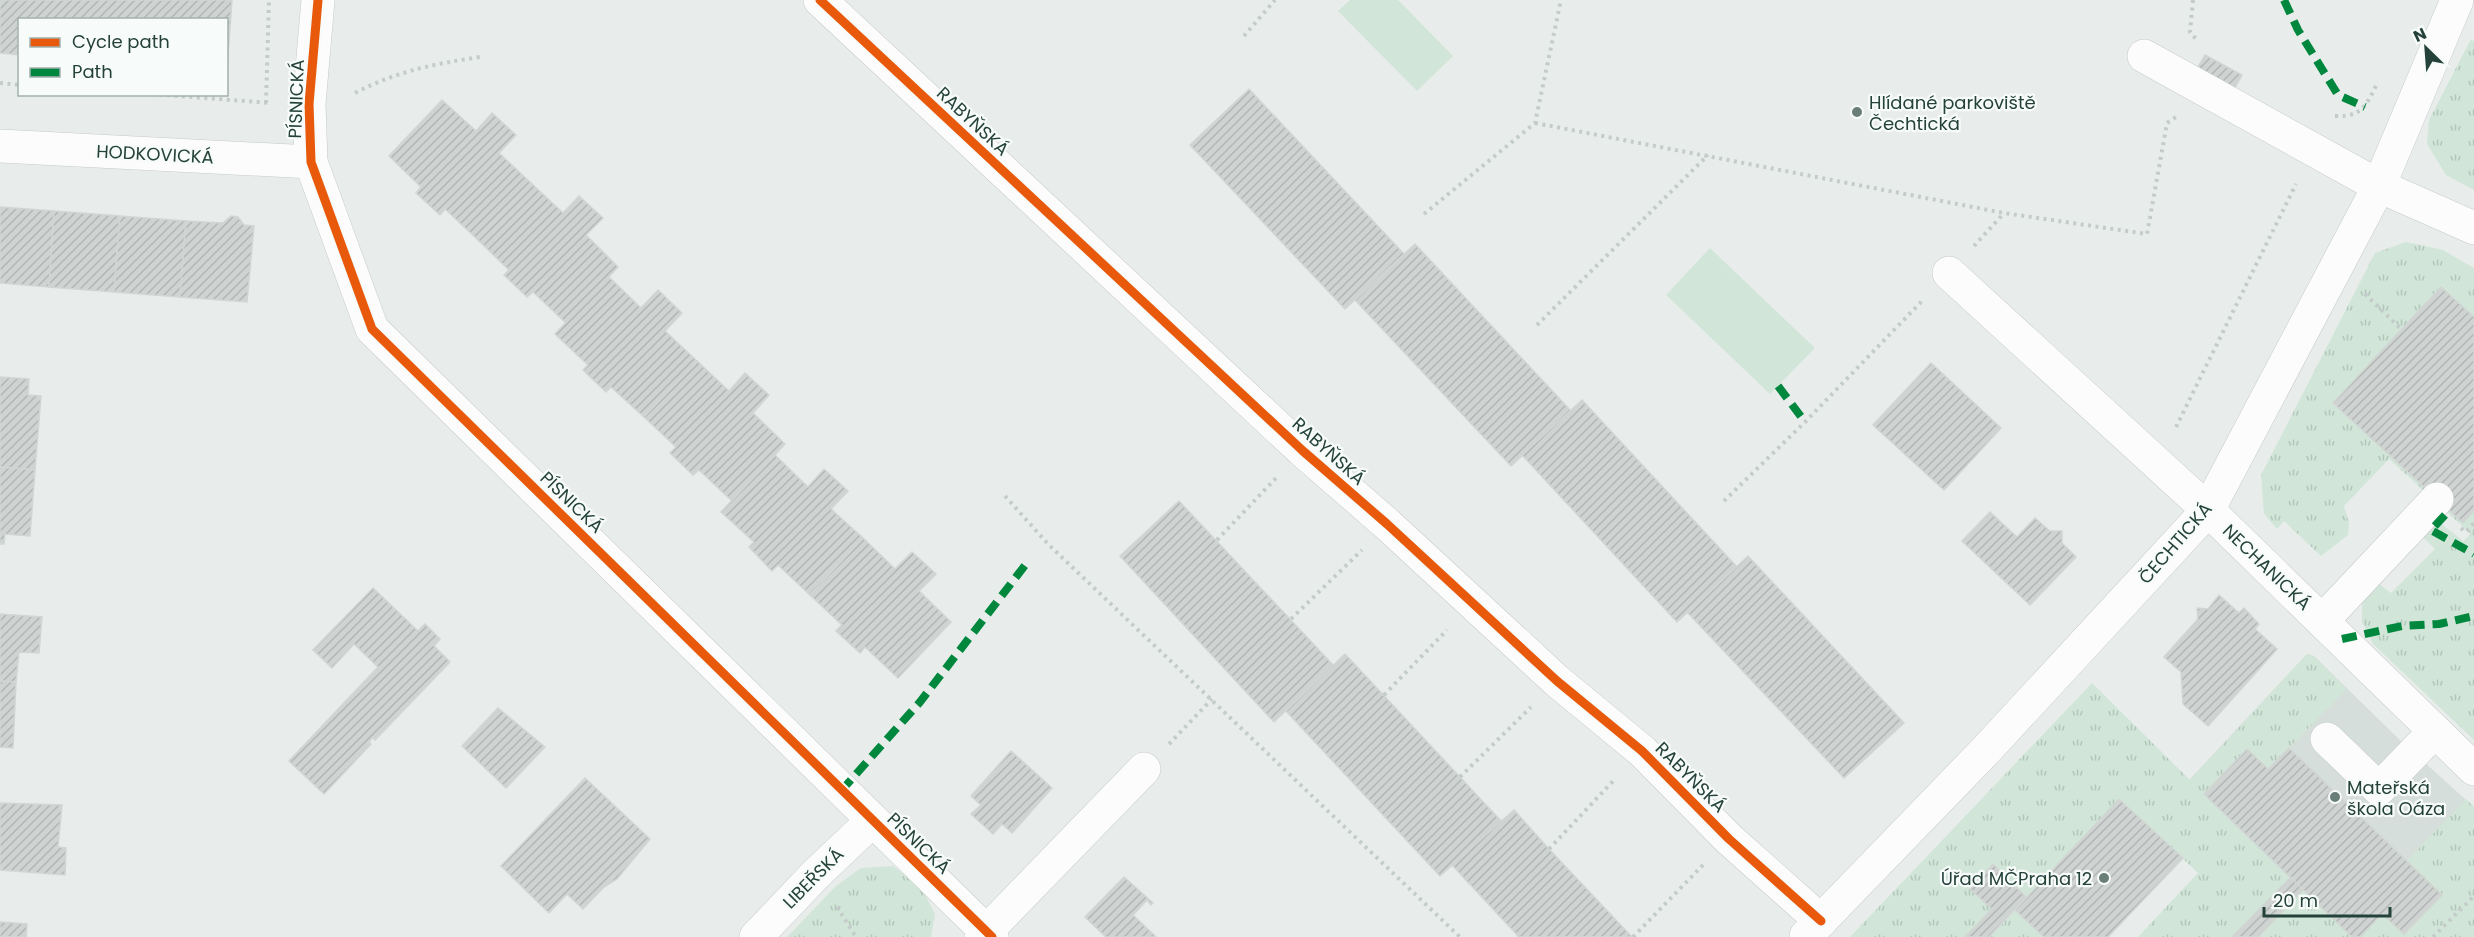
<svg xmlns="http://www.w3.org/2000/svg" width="2474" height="937" font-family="Poppins,sans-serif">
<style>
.built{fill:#d6dedb}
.grass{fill:url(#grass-tufts)}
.park{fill:#d1e6d8}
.building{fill:url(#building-hatch);stroke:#d1d6d4;stroke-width:1.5}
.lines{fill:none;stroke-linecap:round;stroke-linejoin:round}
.minor-casing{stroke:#c5cac8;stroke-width:34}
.path{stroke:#c3ccca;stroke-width:4;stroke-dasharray:3 4.5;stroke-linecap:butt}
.minor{stroke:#fcfcfc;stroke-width:33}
.quiet{stroke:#00873e;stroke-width:8;stroke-dasharray:15 8;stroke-linecap:butt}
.cycleway-casing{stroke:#f7fbf9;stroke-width:13}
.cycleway{stroke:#e8590c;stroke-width:9}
.poi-dot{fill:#697e78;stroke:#f7fbf9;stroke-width:2}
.labels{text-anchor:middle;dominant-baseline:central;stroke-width:4.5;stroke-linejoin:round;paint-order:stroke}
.street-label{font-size:18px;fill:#24423a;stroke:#f7fbf9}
.poi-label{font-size:18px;fill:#24423a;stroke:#f7fbf9;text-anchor:start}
</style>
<defs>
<pattern id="grass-tufts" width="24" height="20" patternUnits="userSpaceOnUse" patternTransform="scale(1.5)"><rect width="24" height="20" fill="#d1e6d8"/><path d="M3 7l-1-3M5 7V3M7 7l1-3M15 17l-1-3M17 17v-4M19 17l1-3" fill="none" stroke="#b3c6ba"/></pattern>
<pattern id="building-hatch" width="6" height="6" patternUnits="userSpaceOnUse" patternTransform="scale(1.5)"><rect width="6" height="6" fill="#cfd4d2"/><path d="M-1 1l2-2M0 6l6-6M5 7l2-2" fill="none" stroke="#b2b7b5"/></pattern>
</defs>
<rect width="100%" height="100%" fill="#e8edeb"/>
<polygon class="built" points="2307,654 2314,656 2404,744 2474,807 2474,937 2258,937 2303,890 2190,779"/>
<g class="grass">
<polygon points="2471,39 2474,42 2474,190 2446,175 2427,144 2429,120"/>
<polygon points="2406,242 2443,250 2474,268 2474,317 2441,287 2333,403 2463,523 2474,511 2474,740 2373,644 2362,622 2362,602 2379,584 2391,593 2435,549 2423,537 2439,522 2463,541 2471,534 2389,459 2344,506 2349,523 2348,535 2321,556 2284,521 2277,529 2264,514 2261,475 2375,253"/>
<polygon points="2307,654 2314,656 2347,689 2268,769 2247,749 2205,794 2292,877 2233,937 2138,937 2198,873 2120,799 2027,897 1993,864 1970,888 1993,909 1966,937 1850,937 2092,683 2190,780"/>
<polygon points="2466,799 2474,807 2474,937 2361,937 2383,914 2405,934 2443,895 2407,861"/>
<polygon points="893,866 922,889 935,914 931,937 787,937 836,886 861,868"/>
<polygon points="2304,890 2353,937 2258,937"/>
<polygon points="2015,910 2044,937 1990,937"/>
</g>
<g class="park">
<polygon points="1350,0 1398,0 1453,56 1417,91 1338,11"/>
<polygon points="1710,248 1815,348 1770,394 1666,295"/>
</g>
<g class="building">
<polygon points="0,0 232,0 227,69 226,20 20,20 20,55 0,53"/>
<polygon points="2205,55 2242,75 2233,91 2196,71"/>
<polygon points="1249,89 1404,254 1345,309 1190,145"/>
<polygon points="442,100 476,131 492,113 516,135 499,153 531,183 477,239 445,209 440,215 416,193 421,187 389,156"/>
<polygon points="531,183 563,213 579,196 603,218 586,235 618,267 566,323 533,292 527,297 504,275 509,270 477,239"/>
<polygon points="0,207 54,211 49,287 0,283"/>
<polygon points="54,211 120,216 114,292 49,287"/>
<polygon points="120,216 186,221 180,297 114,292"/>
<polygon points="231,216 238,217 244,225 254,226 247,302 180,297 186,221 223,223"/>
<polygon points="1415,244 1571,411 1511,466 1355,300"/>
<polygon points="609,277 641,308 658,290 682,313 665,331 697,361 644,417 611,387 606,392 583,370 588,365 555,334"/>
<polygon points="2441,287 2474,317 2474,511 2463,523 2333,403"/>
<polygon points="697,361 729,391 745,373 769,395 753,413 785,444 732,501 699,470 693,475 670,453 676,447 644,417"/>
<polygon points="1931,363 2001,428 1944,490 1873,425"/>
<polygon points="0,377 29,379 28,395 41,396 35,470 0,467"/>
<polygon points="1582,400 1737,567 1677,622 1522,455"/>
<polygon points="775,455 808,487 824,469 848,491 831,509 863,538 810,595 778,565 772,571 749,547 754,542 721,512"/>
<polygon points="0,467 35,470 30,536 5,534 4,544 0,544"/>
<polygon points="1179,501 1333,665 1274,722 1120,556"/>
<polygon points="1990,512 2017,537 2035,518 2050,531 2062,531 2062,543 2076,557 2030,605 1962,541"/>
<polygon points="863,538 895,569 912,552 936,574 919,591 951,622 898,678 865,647 860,653 836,631 842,625 810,595"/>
<polygon points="1748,556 1904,723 1844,778 1688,613"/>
<polygon points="373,588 418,631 425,624 440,639 434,646 450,662 375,740 373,737 369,742 371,744 324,794 289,761 378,667 354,644 332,668 313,650"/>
<polygon points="2219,595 2239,613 2244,608 2259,624 2255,629 2277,649 2208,726 2183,704 2181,672 2164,657 2198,619 2197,608 2208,609"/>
<polygon points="0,614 42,617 39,653 19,652 16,682 0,681"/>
<polygon points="1345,654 1501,821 1440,876 1286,711"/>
<polygon points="0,681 16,682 13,748 0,747"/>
<polygon points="498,708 545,747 506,788 462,746"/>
<polygon points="2289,748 2442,895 2404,934 2382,914 2360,937 2352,937 2204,794 2247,749 2268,769"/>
<polygon points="1011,751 1052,788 1012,833 1002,824 993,834 971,814 981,805 971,796"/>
<polygon points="585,778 650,839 617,879 604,887 583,909 567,894 549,913 501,866"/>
<polygon points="2119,799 2183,858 2108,937 2044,937 2015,910"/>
<polygon points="0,803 62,805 58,847 66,848 65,875 0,870"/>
<polygon points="1514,810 1549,849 1632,937 1519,937 1452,865"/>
<polygon points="1993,864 2026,897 1989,937 1965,937 1992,909 1970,889"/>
<polygon points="1124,877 1153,903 1151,905 1147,900 1133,915 1156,937 1106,937 1085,917"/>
<polygon points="2291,877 2303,890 2258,937 2232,937"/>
<polygon points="0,922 27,924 26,937 0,937"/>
</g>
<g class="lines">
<g class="minor-casing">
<g id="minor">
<polyline points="318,0 309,104 311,162 372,329 992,937"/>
<polyline points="820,0 1303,451 1387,524 1557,681 1642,751 1729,839 1821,921"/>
<polyline points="2144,56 2379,186 2474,228"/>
<polyline points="0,146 311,162"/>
<polyline points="1949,273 2208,510 2474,769"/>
<polyline points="2323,620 2437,499"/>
<polyline points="2327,739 2379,789 2435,731"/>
<polyline points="1806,936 1987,749 2208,510 2379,186 2457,0"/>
<polyline points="756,937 816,874 872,821"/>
<polyline points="981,937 1144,769"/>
</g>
</g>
<g class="path">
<polyline points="2193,0 2190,32 2196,39"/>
<polyline points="1244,36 1275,0"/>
<polyline points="0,83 20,85"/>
<path d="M355,93C397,71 434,64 480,57"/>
<polyline points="152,94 271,103"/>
<polyline points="266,103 269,0"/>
<path d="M2335,116C2363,117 2366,105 2378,82"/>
<polyline points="1535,123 2004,213 2147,234 2167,123 2176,117"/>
<polyline points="1424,214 1535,123 1561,0"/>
<polyline points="1974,246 2004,213"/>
<polyline points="2365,294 2402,330"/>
<polyline points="1537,325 1708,155"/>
<polyline points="2176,427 2296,184"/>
<polyline points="1005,496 1048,544 1460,937"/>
<polyline points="1724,501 1805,422 1924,299"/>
<polyline points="2461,528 2466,532 2474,523"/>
<polyline points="1217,540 1277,477"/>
<polyline points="1291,619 1362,550"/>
<polyline points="1384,695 1447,630"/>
<polyline points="1169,744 1212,699"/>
<polyline points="1460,777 1531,707"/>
<polyline points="1549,849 1616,778"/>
<polyline points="837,907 856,937"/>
<polyline points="1633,937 1703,865"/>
<polyline points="2433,937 2474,896"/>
</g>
<use href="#minor" class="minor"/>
<g class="quiet">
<polyline points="2284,0 2298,30 2338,95 2365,107"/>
<polyline points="1778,386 1805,422"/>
<polyline points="2445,515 2431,530 2474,554"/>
<polyline points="2342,639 2402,626 2439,624 2474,616"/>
<polyline points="841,791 920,702 1026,564"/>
</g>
<g class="cycleway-casing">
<g id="cycleway">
<polyline points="318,0 309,104 311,162 372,329 992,937"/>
<polyline points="820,0 1303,451 1387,524 1557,681 1642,751 1729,839 1821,921"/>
</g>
</g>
<use href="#cycleway" class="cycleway"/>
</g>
<g class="poi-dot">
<circle cx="1857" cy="112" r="6"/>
<circle cx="2335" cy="797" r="6"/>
<circle cx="2104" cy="878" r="6"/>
</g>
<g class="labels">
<g class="street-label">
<text transform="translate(296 99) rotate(-88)">PÍSNICKÁ</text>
<text transform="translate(973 121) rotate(43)">RABYŇSKÁ</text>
<text transform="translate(155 154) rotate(3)">HODKOVICKÁ</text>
<text transform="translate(1329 451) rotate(42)">RABYŇSKÁ</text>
<text transform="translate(572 502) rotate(44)">PÍSNICKÁ</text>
<text transform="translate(2175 543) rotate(-49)">ČECHTICKÁ</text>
<text transform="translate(2267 567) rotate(44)">NECHANICKÁ</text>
<text transform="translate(1691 777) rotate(45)">RABYŇSKÁ</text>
<text transform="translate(919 843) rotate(44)">PÍSNICKÁ</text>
<text transform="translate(813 878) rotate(-45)">LIBEŘSKÁ</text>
</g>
<g class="poi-label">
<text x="1869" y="102">Hlídané parkoviště<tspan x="1869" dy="21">Čechtická</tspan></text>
<text x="2347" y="787">Mateřská<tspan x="2347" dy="21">škola Oáza</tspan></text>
<text x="2092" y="878" text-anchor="end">Úřad MČPraha 12</text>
</g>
</g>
<rect x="18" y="18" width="210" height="78" fill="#f7fbf9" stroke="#a3b1ad" stroke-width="1.5"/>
<rect x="30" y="38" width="30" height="9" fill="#e8590c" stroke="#a3b1ad" stroke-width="1.5"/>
<text x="72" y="48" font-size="18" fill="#24423a">Cycle path</text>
<rect x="30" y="68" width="30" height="9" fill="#00873e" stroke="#a3b1ad" stroke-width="1.5"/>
<text x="72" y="78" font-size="18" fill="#24423a">Path</text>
<g transform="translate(2426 48) rotate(335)" stroke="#f7fbf9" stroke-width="4.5" paint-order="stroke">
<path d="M0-4.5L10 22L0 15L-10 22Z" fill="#24423a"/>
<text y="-9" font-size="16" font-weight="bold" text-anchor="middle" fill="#24423a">N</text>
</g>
<path d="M2264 907v9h126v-9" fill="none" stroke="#24423a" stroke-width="3"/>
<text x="2273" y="907" font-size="18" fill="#24423a" stroke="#f7fbf9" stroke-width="4.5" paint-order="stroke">20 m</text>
</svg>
